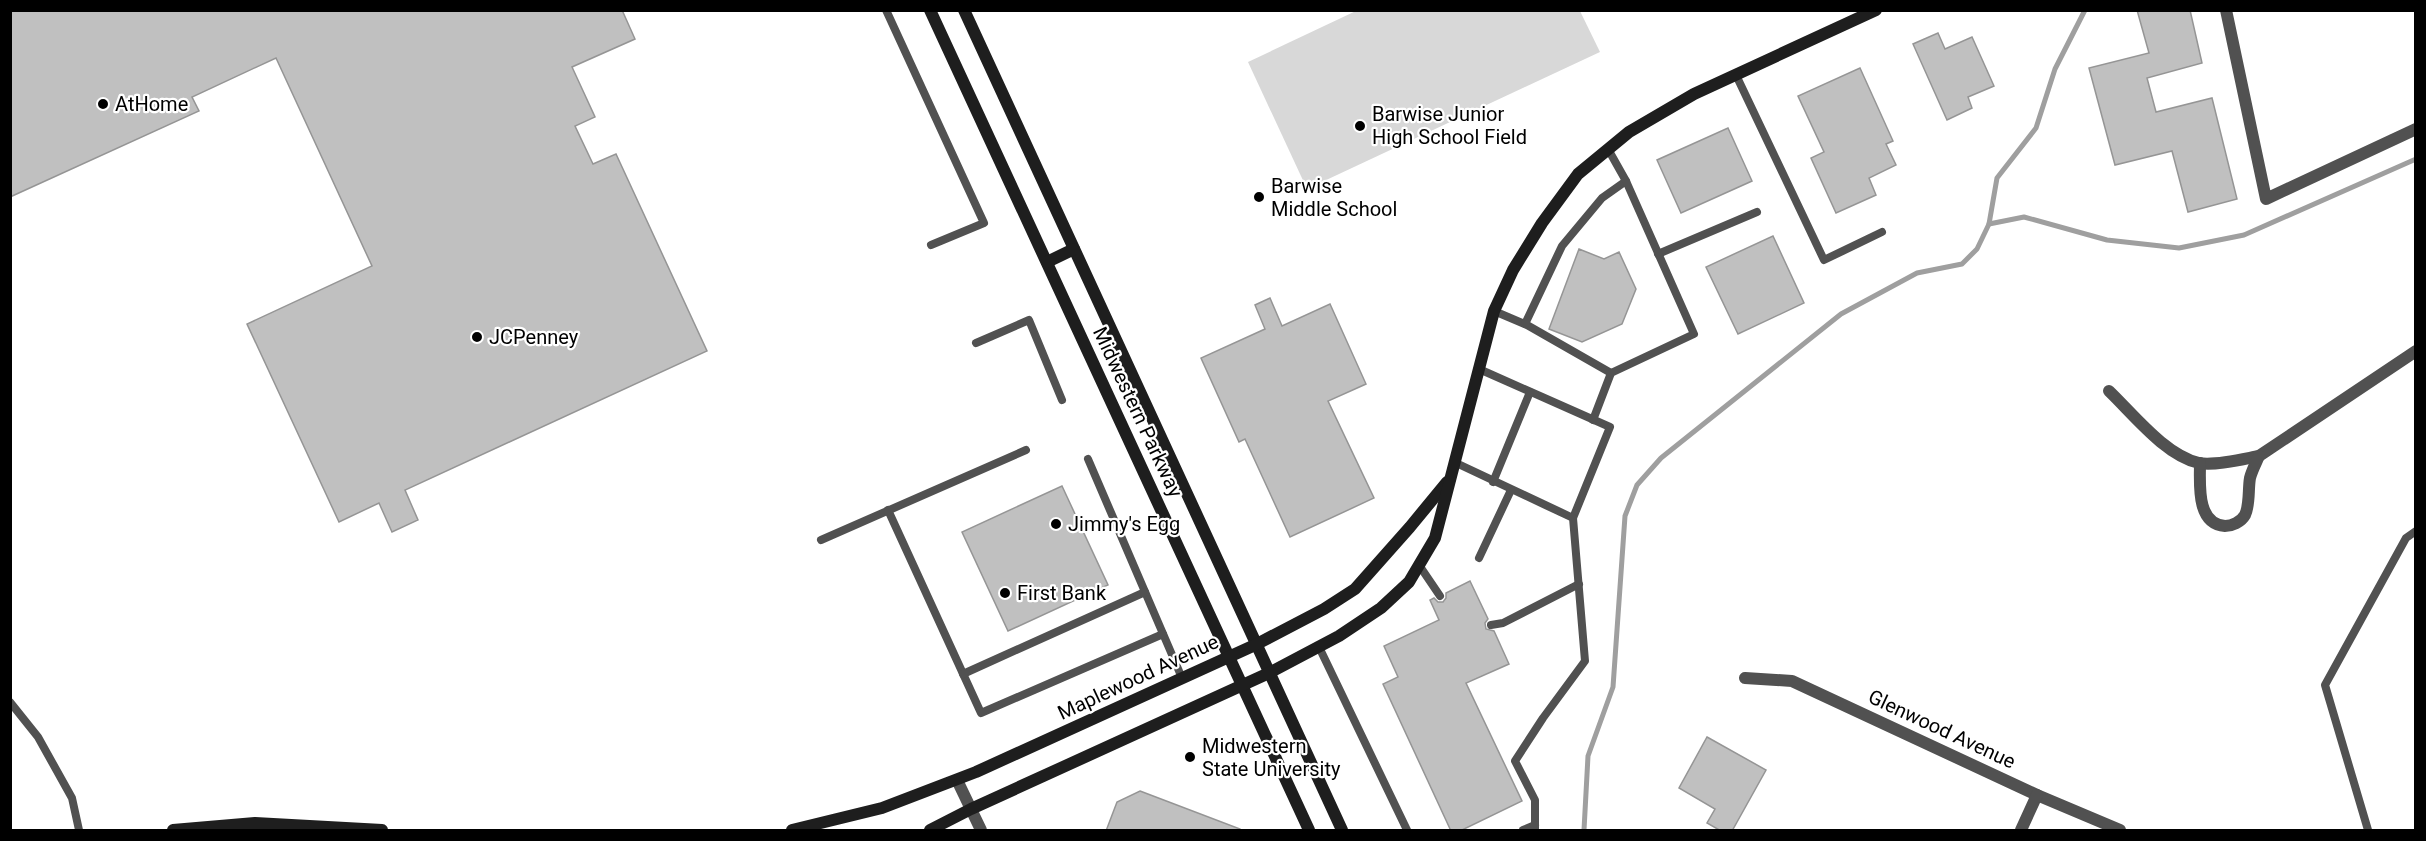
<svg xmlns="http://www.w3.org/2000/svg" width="2426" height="841" font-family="Roboto,sans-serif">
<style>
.green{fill:#d8d8d8}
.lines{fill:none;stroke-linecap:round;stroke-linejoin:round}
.stream{stroke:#9f9f9f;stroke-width:5}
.building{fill:#c0c0c0;stroke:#959595;stroke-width:1.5}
.lane{stroke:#515151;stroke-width:8}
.street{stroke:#515151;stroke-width:12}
.secondary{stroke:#1e1e1e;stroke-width:12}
.poi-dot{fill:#000;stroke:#fff;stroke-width:2}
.labels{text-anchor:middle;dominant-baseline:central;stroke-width:4.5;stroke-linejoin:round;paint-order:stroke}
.poi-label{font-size:20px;fill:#000;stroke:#fff;text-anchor:start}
.street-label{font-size:20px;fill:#000;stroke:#fff}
</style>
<rect width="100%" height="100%" fill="#fff"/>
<polygon class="green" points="1358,10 1580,11 1600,52 1307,189 1248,62"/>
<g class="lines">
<g class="stream">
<polyline points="1989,224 2024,217 2107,240 2179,248 2244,235 2416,159"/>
<polyline points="1584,830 1588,756 1613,687 1625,516 1637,485 1661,458 1841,314 1917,273 1962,264 1977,249 1989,224 1997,178 2036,128 2055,69 2085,10"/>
</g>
</g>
<g class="building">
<polygon points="10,10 622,10 635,39 572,67 595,117 575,126 593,164 616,154 707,351 405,490 418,520 392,532 379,503 339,522 247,324 372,266 276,58 192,97 199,111 10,197"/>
<polygon points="2137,10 2190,10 2202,63 2147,78 2156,112 2212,98 2237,199 2188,212 2172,151 2115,165 2089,68 2149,53"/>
<polygon points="1938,33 1945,49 1972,37 1994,86 1968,97 1972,108 1947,120 1913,44"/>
<polygon points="1860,68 1893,141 1886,144 1896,165 1869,178 1876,195 1836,213 1811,158 1824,152 1798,96"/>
<polygon points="1728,128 1752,181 1681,213 1657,160"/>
<polygon points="1773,236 1804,303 1738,334 1706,267"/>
<polygon points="1579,249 1604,259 1619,252 1636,289 1622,324 1582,342 1549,329"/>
<polygon points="1270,298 1282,326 1330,304 1366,384 1328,401 1374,498 1290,537 1245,439 1239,442 1201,358 1265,329 1255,305"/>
<polygon points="1062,486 1108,585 1008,631 962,532"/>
<polygon points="1470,581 1488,619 1485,623 1486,629 1494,631 1509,664 1466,683 1522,801 1460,831 1451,831 1383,684 1398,677 1384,646 1439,620 1430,600 1434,598 1438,602 1443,602 1446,598 1446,593"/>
<polygon points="1707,737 1766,770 1732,831 1721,831 1707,823 1715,809 1679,788"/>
<polygon points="1140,791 1240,829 1240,831 1106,831 1117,802"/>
</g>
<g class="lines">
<g class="lane">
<polyline points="886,10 984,223 931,245"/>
<polyline points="1736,75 1824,260 1882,232"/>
<polyline points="1658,254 1757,212"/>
<polyline points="1494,311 1527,325 1611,373"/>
<polyline points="1525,324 1562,246 1602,198 1626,181"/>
<polyline points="976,343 1029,320 1062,400"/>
<polyline points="1479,369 1610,427 1573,518"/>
<polyline points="1593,420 1611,373 1694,334 1626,181 1608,149"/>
<polyline points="1088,459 1182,678"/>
<polyline points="1454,462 1573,518 1585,661 1543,718 1515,761 1535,800 1535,830"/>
<polyline points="1493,482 1530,392"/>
<polyline points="888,510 981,713 1163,634"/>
<polyline points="821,540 1026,450"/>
<polyline points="1479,558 1511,490"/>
<polyline points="1419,565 1440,596"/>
<polyline points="1491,625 1503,623 1579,584"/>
<polyline points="1319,647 1407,830"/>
<polyline points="963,674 1145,592"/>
<polyline points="10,702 38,737 72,798 79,830"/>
<polyline points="1523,830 1535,825"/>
<polyline points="2368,830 2325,685 2406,538 2416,531"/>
</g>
<g class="street">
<polyline points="2226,10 2266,199 2416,129"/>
<path d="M2109,391C2134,415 2165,455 2199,463C2215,466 2243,459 2259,456L2416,351"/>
<path d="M2200,463C2200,484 2196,524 2225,526C2232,526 2241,522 2245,515C2250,505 2248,489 2250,478C2252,470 2256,463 2259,456"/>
<polyline points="1745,678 1792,681 2037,795 2120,830"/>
<polyline points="957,780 981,830"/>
<polyline points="2021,830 2037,795"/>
</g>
<g class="secondary">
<polyline points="930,10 1309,830"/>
<polyline points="964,10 1342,830"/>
<polyline points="1047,262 1074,249"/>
<polyline points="173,830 255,823 382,830"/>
<polyline points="792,830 882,808 976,772 1255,645 1324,609 1355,589 1410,527 1447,482"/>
<polyline points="930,830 971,809 1269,673 1339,636 1381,608 1409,582 1435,538 1494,311 1513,270 1542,223 1578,174 1629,132 1694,94 1876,10"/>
</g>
</g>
<g class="poi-dot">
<circle cx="103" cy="104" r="6"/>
<circle cx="1360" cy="126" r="6"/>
<circle cx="1259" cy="197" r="6"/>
<circle cx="477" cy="337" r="6"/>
<circle cx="1056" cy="524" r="6"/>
<circle cx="1005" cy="593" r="6"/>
<circle cx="1190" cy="757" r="6"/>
</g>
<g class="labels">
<g class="poi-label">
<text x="115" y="104">AtHome</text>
<text x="1372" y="114">Barwise Junior<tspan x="1372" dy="23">High School Field</tspan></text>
<text x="1271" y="186">Barwise<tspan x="1271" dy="23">Middle School</tspan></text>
<text x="489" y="337">JCPenney</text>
<text x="1068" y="524">Jimmy's Egg</text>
<text x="1017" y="593">First Bank</text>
<text x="1202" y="746">Midwestern<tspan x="1202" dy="23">State University</tspan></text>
</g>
<g class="street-label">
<text transform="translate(1138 412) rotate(65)">Midwestern Parkway</text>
<text transform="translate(1138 677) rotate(-25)">Maplewood Avenue</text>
<text transform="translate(1942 729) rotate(25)">Glenwood Avenue</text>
</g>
</g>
<rect width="2426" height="841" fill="none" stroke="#000000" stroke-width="24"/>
</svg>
